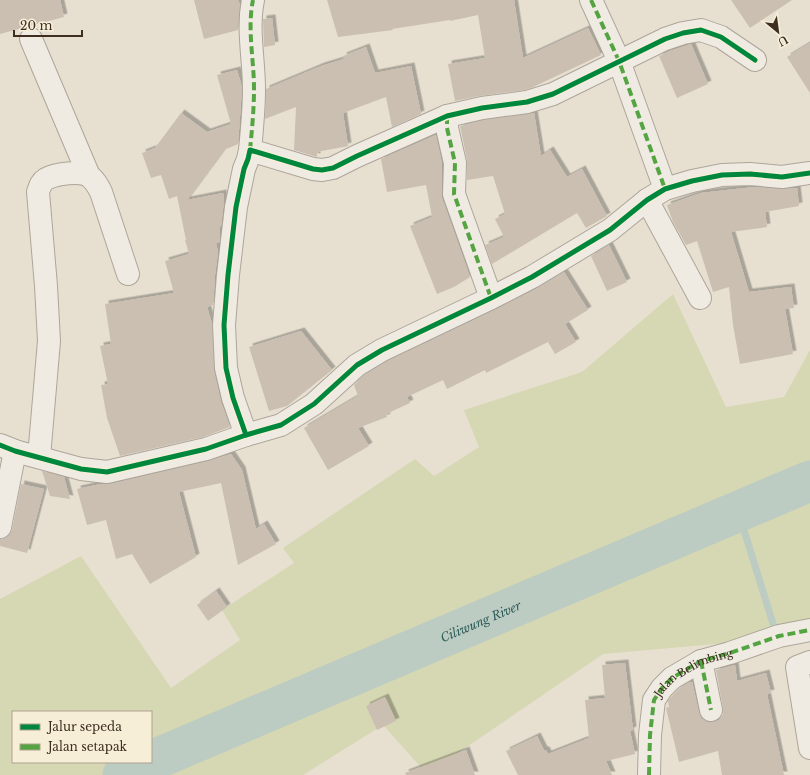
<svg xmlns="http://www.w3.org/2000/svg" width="810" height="775" font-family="'Libre Baskerville',serif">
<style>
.green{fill:#d6d7b3;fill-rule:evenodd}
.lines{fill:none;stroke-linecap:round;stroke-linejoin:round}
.stream{stroke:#bcccc2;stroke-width:7}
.river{stroke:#bcccc2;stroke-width:41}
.building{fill:#cbbfb2;filter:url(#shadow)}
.minor-casing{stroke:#ada599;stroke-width:24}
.minor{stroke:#efebe3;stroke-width:22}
.quiet{stroke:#54a441;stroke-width:4;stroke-dasharray:8 4;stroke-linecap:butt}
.cycleway-casing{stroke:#f7eed8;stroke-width:8}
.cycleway{stroke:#00873e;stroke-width:5}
.labels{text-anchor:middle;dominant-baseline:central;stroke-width:3;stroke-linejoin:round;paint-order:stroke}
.street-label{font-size:11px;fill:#3d2e20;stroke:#f7eed8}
.water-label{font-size:12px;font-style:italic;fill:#2f5d5a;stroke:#f7eed8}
</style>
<defs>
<filter id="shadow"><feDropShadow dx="3.5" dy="-3.5" stdDeviation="0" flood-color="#0004"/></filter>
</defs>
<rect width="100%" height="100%" fill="#e7e0d1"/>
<path class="green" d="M673,294L726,407L784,397L810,350V633L805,636L603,654L427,774L383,725L303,775H0V599L81,556L171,688L240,640L222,610L294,563L283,548L415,459L434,476L479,447L464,410L582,372ZM13,712H151V762H13Z"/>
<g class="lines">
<polyline class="stream" points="738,511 775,630 779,630"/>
<g class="river">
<path id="s1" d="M151,761L810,481"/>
<polyline points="123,775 126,771 148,762"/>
</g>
</g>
<g class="building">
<polygon points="0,0 60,0 64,17 0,34"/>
<polygon points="194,0 238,0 240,5 238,30 204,39"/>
<polygon points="327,0 514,0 523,58 588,28 601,55 531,88 524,90 479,96 455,101 448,64 485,58 478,15 450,21 450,20 392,29 393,30 338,37"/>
<polygon points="731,0 792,0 750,28"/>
<polygon points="272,18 275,45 264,47 263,19"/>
<polygon points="810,43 810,93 787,57"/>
<polygon points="691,44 708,84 677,98 659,56 670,51"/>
<polygon points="366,47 375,73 411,66 421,114 392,127 386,97 343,113 348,146 317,152 317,157 294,150 296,107 265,119 266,89 321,66 344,59 343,56"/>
<polygon points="237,70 241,84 242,89 238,144 224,150 187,200 223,193 224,201 221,226 219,227 220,232 219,242 216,243 218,252 215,275 215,278 213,305 207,307 212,324 214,371 221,402 230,427 203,437 120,456 107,418 101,385 108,384 100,346 111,344 105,304 174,293 165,261 189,254 185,240 186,240 177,196 169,199 161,175 151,178 142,153 155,148 181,113 207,132 231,124 217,75"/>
<polygon points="534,113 541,156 550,150 567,177 582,169 607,216 586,228 577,213 492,264 485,245 504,237 495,219 505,214 493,176 467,180 467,160 460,126 484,120"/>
<polygon points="436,135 442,164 442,198 470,277 454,287 437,294 410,226 432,217 426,185 387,192 381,159"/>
<polygon points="754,187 781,189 797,188 799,206 765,212 767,227 731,232 749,292 791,287 794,308 785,309 793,354 740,364 733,325 729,287 713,292 697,241 686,245 673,222 667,205 701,193"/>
<polygon points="609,245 627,282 607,291 591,256"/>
<polygon points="564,272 588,310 565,324 576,342 555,354 548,342 486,373 485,370 447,389 443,380 407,397 410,403 386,414 387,417 358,428 369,446 328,470 304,428 358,396 354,385 364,375 388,361 497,309 538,288"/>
<polygon points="301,331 332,370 287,406 269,411 249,347"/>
<polygon points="231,454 242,470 256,529 264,524 276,544 238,565 221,483 179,492 196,557 150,584 132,554 116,559 106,520 87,525 77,489 101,484 110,484 209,461"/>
<polygon points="42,471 64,477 70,499 50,496"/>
<polygon points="21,484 44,489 27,553 0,546 0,539 4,539 9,535 12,530"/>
<polygon points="216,591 227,607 208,621 197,605"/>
<polygon points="625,663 633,730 630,731 635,754 606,761 612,775 518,775 506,751 537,736 544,750 546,750 548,754 589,738 585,700 605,698 602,665"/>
<polygon points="735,665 737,681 766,673 771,693 767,694 784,775 722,775 718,751 679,762 666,708 669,707 668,701 672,696 680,688 690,682 692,682 699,712 701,718 707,722 713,722 719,720 723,714 723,708 716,670"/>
<polygon points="385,697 396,721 377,730 366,706"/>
<polygon points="466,750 475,775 406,775 405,773"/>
</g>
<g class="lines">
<g class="minor-casing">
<g id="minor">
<polyline points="591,0 619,61 665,189"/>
<polyline points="31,39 89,176"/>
<polyline points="447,116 447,128 455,163 454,194 491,298"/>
<path d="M250,150C252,130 254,109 254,89C254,59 247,29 253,0"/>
<polyline points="647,200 700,298"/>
<polyline points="246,435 233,398 226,368 224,325 228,275 236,207 244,169 248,159 250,150 313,169 322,170 333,168 357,156 447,116 482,108 527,102 553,94 665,39 683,33 701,30 721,37 755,60"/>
<polyline points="0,445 15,451 81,469 107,472 206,449 246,435 281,425 314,404 357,365 382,350 491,298 532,277 610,230 647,200 665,189 692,181 722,175 750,174 782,177 810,173"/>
<path d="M39,457L49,341L46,286L38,192C40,186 41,182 46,179C55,174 81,170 89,176C95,180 98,186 101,192L128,274"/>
<polyline points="0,527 15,451"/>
<polyline points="701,661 711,710"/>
<polyline points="810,662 797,667 810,748"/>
<path id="s2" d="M649,775L650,735L654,700L662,688L672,678L701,661L730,653L779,636L810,630"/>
</g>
</g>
<use href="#minor" class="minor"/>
<g class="quiet">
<polyline points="591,0 619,61 665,189"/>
<polyline points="447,116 447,128 455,163 454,194 491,298"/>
<path d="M250,150C252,130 254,109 254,89C254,59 247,29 253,0"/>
<polyline points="701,661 711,710"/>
<polyline points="649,775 650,735 654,700 662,688 672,678 701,661 730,653 779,636 810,630"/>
</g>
<g class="cycleway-casing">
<g id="cycleway">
<polyline points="246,435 233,398 226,368 224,325 228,275 236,207 244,169 248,159 250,150 313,169 322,170 333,168 357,156 447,116 482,108 527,102 553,94 665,39 683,33 701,30 721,37 755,60"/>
<polyline points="0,445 15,451 81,469 107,472 206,449 246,435 281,425 314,404 357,365 382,350 491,298 532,277 610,230 647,200 665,189 692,181 722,175 750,174 782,177 810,173"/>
</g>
</g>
<use href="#cycleway" class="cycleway"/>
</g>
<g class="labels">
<g class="street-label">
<text stroke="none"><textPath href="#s2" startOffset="125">Jalan Belimbing</textPath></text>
</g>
<g class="water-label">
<text stroke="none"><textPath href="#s1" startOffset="358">Ciliwung River</textPath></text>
</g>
</g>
<rect x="12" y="711" width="140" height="52" fill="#f7eed8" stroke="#ada18e"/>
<rect x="20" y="724" width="20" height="6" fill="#00873e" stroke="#ada18e"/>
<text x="48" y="731" font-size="12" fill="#3d2e20">Jalur sepeda</text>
<rect x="20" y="744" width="20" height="6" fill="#54a441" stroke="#ada18e"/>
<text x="48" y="751" font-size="12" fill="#3d2e20">Jalan setapak</text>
<g transform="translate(778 32) rotate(151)" stroke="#f7eed8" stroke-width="3" paint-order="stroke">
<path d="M0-3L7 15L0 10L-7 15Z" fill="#3d2e20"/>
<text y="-6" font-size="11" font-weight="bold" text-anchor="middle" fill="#3d2e20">U</text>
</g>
<path d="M14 30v6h68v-6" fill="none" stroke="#3d2e20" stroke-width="2"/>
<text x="20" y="30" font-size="12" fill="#3d2e20" stroke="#f7eed8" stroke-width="3" paint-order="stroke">20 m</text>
</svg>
